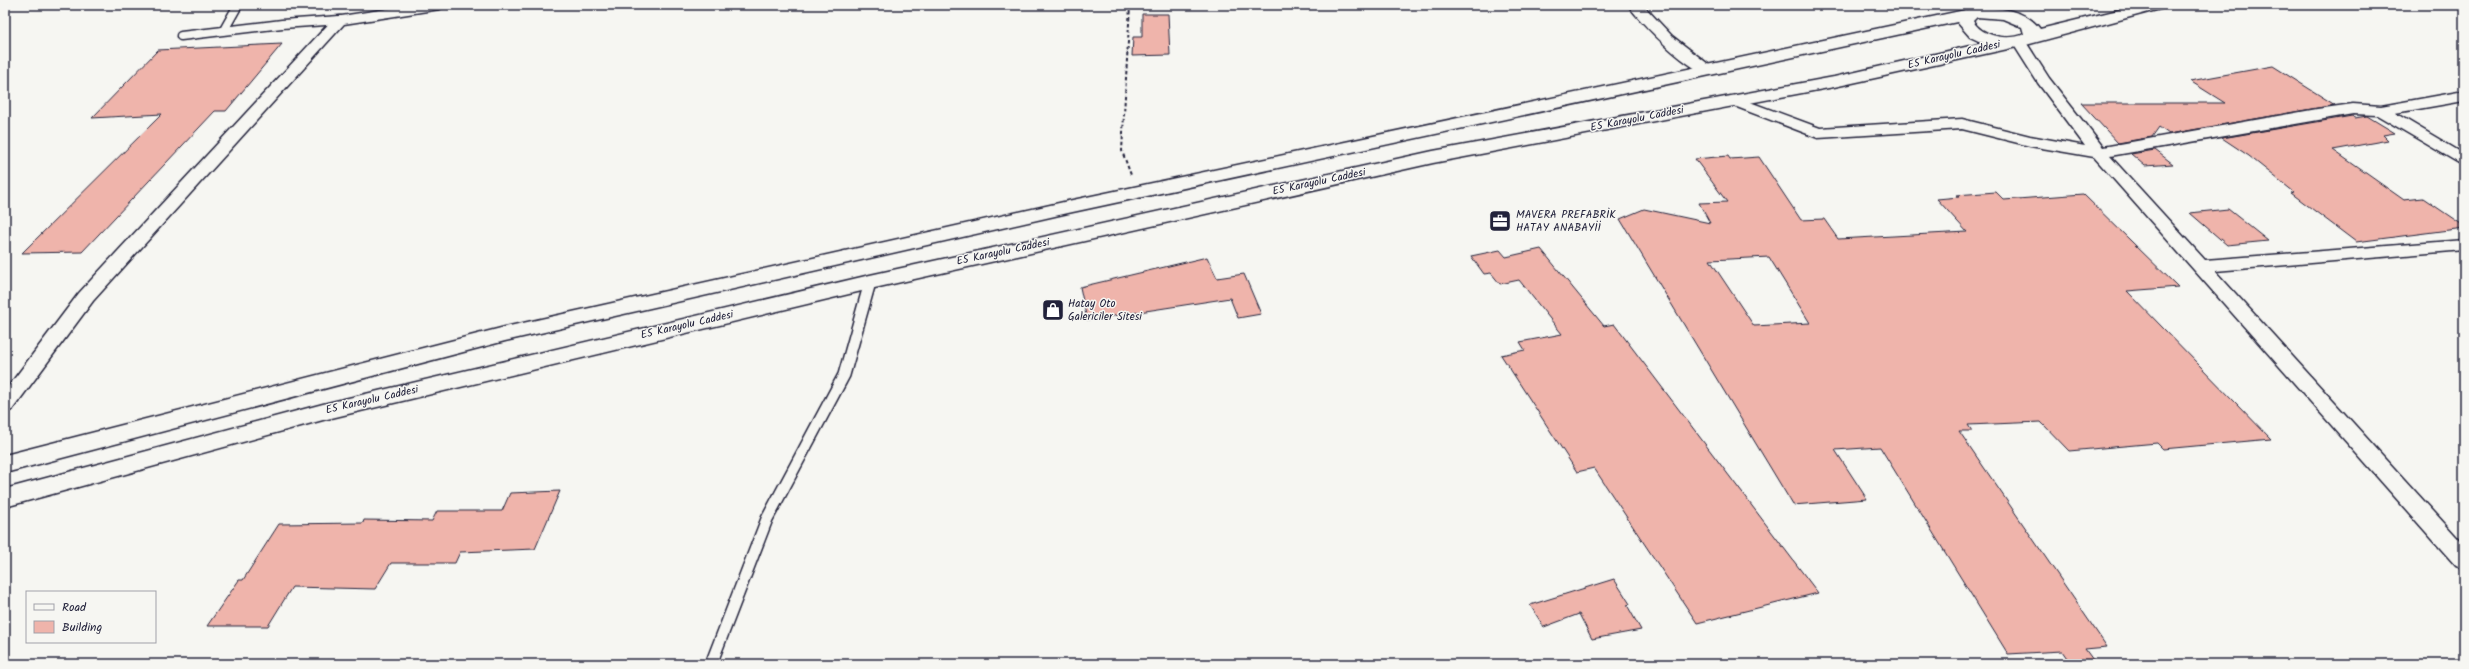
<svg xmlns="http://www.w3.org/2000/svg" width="2469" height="669" font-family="Kalam,sans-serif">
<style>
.building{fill:#efb4ab;stroke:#22223b;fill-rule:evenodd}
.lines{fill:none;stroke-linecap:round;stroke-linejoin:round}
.lane-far1-casing{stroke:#22223b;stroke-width:11}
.lane-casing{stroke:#22223b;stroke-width:14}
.street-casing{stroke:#22223b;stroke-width:3}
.highway-casing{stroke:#22223b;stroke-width:3}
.path{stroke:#22223b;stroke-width:2;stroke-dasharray:3.5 2.5;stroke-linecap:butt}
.lane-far1{stroke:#f6f6f2;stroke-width:8}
.lane{stroke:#f6f6f2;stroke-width:11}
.street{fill:#f6f6f2;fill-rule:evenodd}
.highway{fill:#f6f6f2;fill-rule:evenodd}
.labels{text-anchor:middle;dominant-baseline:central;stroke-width:3;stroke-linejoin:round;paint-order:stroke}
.street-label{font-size:11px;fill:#22223b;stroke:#f6f6f2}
.poi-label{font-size:11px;fill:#22223b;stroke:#f6f6f2;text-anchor:start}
</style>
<rect width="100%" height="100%" fill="#f6f6f2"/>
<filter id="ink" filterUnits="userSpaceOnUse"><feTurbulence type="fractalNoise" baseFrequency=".025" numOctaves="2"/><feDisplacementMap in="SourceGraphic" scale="8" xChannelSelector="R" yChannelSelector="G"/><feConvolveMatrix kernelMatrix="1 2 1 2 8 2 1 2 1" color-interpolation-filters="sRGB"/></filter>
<g filter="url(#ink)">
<g class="building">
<polygon points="1142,14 1168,14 1170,55 1132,56 1133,37 1142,37"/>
<polygon points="282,44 226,111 215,111 82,252 22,253 162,114 92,118 158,50"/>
<polygon points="2273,66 2335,105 2169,134 2159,127 2152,137 2118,143 2081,103 2225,103 2190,81"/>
<polygon points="2352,116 2355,118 2367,116 2395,133 2383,135 2388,140 2333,150 2404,200 2423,198 2464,226 2464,228 2356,242 2291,193 2294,192 2249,156 2222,138"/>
<polygon points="2155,150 2173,164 2145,166 2131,154"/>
<path d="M1728,156L1730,159L1759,157L1801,220L1824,219L1838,239L1967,232L1937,199L1959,197L1956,195L1996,192L2004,200L2083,194L2178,287L2127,291L2271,439L2163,449L2157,443L2069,451L2041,422L1968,425L1972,431H1959L2107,647L2085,649L2096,664H2071L2062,651L2008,654L1880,447L1835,450L1867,499L1793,505L1620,219L1644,209L1710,223L1699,203L1727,202L1695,159ZM1769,257L1810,323L1754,326L1710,260Z"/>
<polygon points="2228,209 2268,241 2227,245 2190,213"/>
<polygon points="1541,249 1604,326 1614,324 1818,593 1697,623 1594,468 1577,472 1501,355 1525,350 1520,342 1562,334 1519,280 1500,284 1491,273 1484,274 1471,256 1500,250 1506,257"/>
<polygon points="1207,257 1217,278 1244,274 1261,314 1238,318 1230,298 1087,320 1080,287"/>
<polygon points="560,491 535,549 460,552 455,563 391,563 375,589 292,587 268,626 207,626 239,580 243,580 279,524 363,523 364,520 432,521 437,511 502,511 510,493"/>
<polygon points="1614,579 1630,604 1627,605 1641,630 1592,639 1579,614 1544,627 1530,605"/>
</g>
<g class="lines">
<g class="lane-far1-casing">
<g id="lane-far1">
<polyline points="224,30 238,5"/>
<polyline points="181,36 282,24 340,20"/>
<polyline points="869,287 870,282"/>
</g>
</g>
<g class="lane-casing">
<polyline id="lane" points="711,664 767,519 844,375 869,286"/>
</g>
<g class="street-casing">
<g id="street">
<polygon points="412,5 447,5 440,9 344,24 93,301 12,410 5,412 5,391 79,293 335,17"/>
<path d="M1628,5H1643L1672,36L1712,67L1714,70L1712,73C1694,78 1639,21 1628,5Z"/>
<polygon points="2019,38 2024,39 2049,78 2103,147 2317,109 2353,104 2381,106 2464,91 2464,101 2395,113 2464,154 2464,166 2377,115 2353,114 2110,156 2205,260 2464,240 2464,250 2215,271 2464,545 2464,569 2456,566 2094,157 2030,146 1962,129 1818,138 1729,104 1726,101 1734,96 1739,98 1820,128 1962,119 2030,136 2085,146 2038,83 2012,42"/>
</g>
</g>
<g class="highway-casing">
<path id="highway" d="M2139,5H2166L2164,8L2026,45L1834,87L1433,163L870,289L323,420L5,507V489L323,404L870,275L1433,151L1834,77L1983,43L1970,37L1957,22L1068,213L505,341L5,473V455L505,327L1068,201L1979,7C2000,8 2027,10 2040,29ZM1977,17L2003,19L2022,27L2024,34C2009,41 1982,37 1973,21Z"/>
</g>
<polyline class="path" points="1130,5 1122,151 1131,175"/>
<use href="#lane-far1" class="lane-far1"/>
<use href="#lane" class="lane"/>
<use href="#street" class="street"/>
<use href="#highway" class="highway"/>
</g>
</g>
<defs>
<g id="office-square" transform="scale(1.15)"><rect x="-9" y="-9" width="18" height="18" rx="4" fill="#22223b" stroke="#f6f6f2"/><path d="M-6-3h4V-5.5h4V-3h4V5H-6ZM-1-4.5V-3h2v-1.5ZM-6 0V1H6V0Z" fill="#fff"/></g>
<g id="shop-square" transform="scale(1.15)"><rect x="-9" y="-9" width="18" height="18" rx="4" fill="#22223b" stroke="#f6f6f2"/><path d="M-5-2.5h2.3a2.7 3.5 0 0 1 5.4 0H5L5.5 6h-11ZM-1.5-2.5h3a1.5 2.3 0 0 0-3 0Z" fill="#fff"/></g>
</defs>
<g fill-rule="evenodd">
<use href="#office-square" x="1500" y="221"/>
<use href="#shop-square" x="1053" y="310"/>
</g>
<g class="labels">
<g class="street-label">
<text transform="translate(1954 55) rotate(-13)">E5 Karayolu Caddesi</text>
<text transform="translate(1637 119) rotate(-11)">E5 Karayolu Caddesi</text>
<text transform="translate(1319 182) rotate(-12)">E5 Karayolu Caddesi</text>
<text transform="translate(1003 252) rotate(-12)">E5 Karayolu Caddesi</text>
<text transform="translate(687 325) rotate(-13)">E5 Karayolu Caddesi</text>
<text transform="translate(372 400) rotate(-13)">E5 Karayolu Caddesi</text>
</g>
<g class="poi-label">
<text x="1516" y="215">MAVERA PREFABRİK<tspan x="1516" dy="13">HATAY ANABAYİİ</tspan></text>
<text x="1068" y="304">Hatay Oto<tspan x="1068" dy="13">Galericiler Sitesi</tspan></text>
</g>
</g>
<rect width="2469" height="669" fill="none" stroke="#f6f6f2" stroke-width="20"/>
<rect x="10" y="10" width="2449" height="649" fill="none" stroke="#22223b" stroke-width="1.5" filter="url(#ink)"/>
<rect x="26" y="591" width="130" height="52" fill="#f6f6f2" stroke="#a1a1a9"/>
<rect x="34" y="604" width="20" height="6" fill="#f6f6f2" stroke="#a1a1a9"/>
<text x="62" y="611" font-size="12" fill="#22223b">Road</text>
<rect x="34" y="621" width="20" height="12" fill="#efb4ab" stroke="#a1a1a9"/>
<text x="62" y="631" font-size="12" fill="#22223b">Building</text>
</svg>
